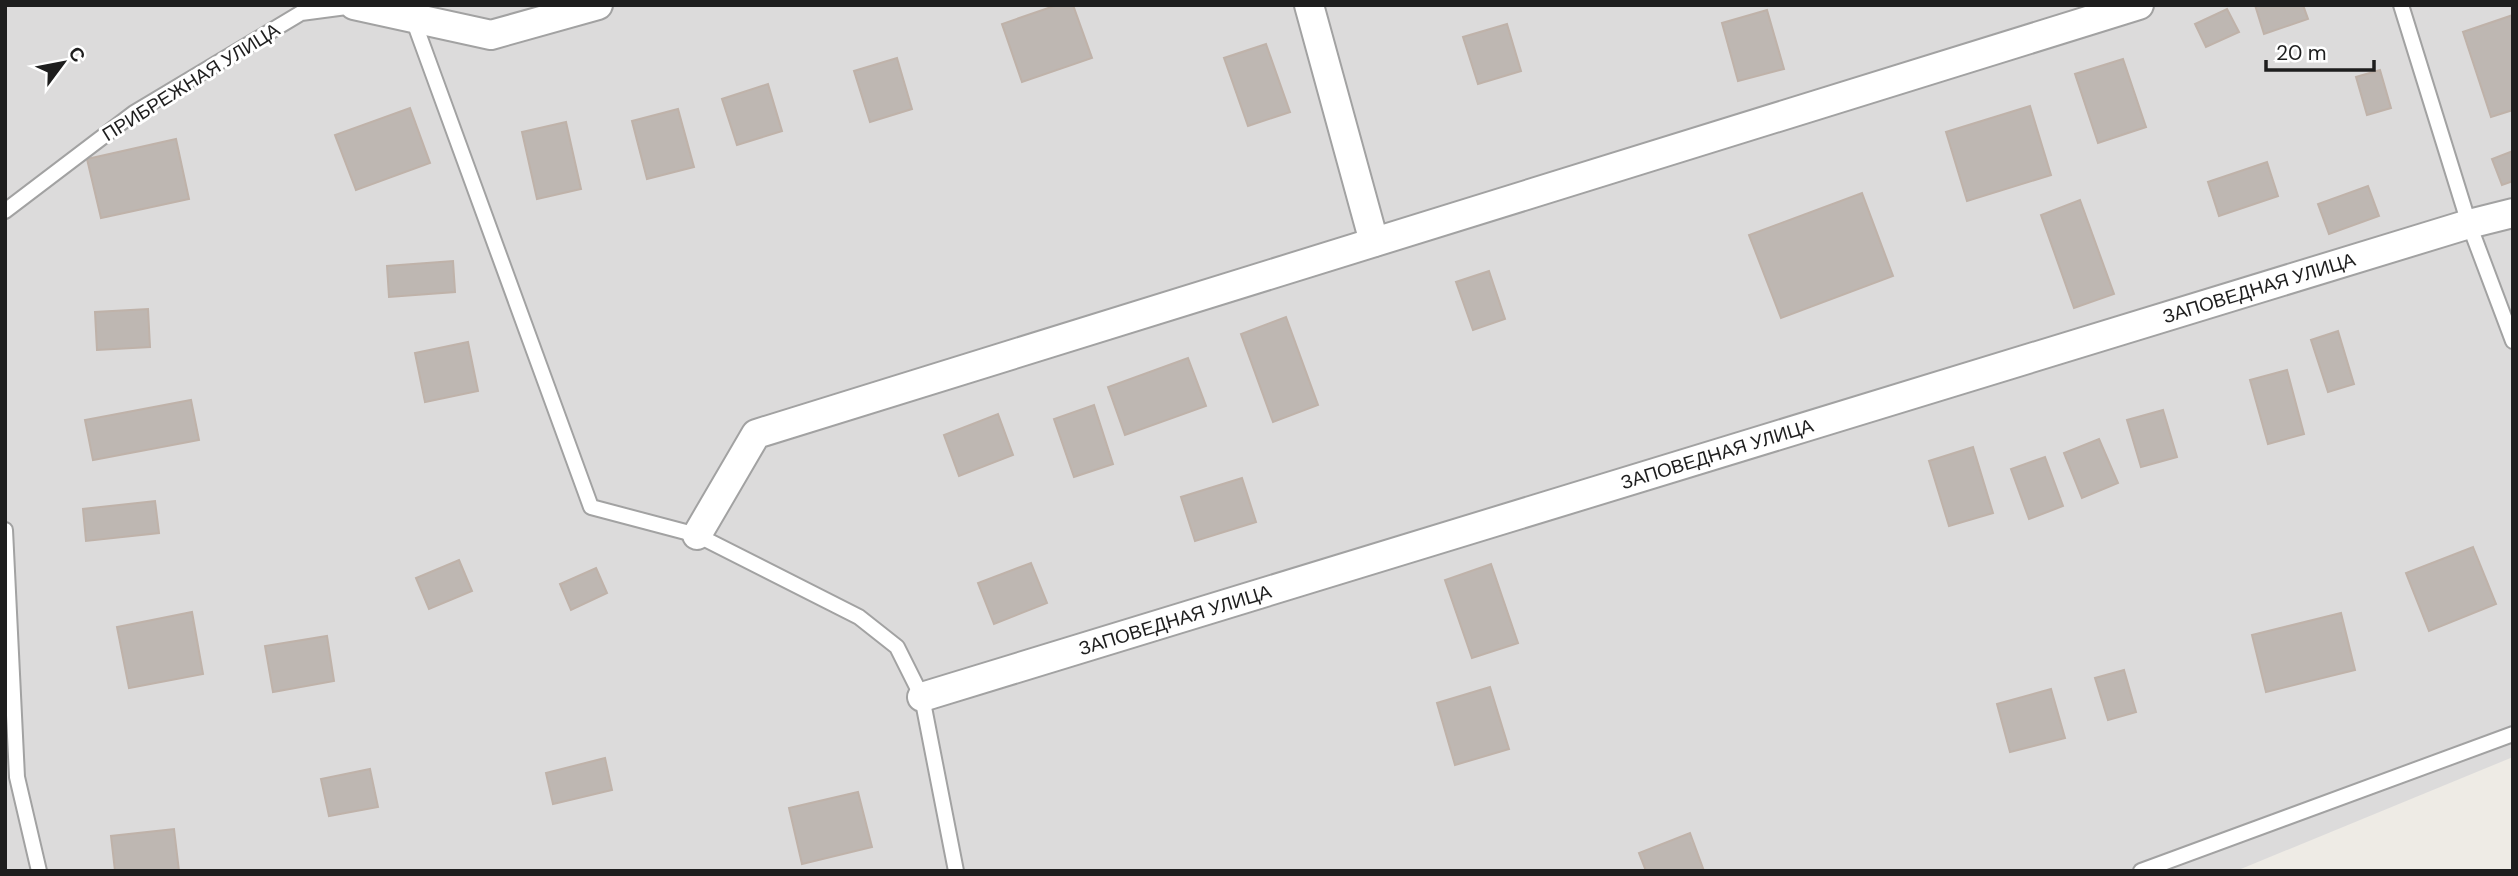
<svg xmlns="http://www.w3.org/2000/svg" width="2518" height="876" font-family="'DM Sans',sans-serif">
<style>
.residential{fill:#dcdbdb}
.building{fill:#beb7b2;stroke:#bfb2a9;stroke-width:2}
.lines{fill:none;stroke-linecap:round;stroke-linejoin:round}
.service-casing{stroke:#a2a2a2;stroke-width:18}
.minor-casing{stroke:#a2a2a2;stroke-width:32}
.service{stroke:#fff;stroke-width:14}
.minor{stroke:#fff;stroke-width:28}
.labels{text-anchor:middle;dominant-baseline:central;stroke-width:6;stroke-linejoin:round;paint-order:stroke}
.street-label{font-size:19px;fill:#1e1e1e;stroke:#fff}
</style>
<rect width="100%" height="100%" fill="#eeebe5"/>
<polygon class="residential" points="5,5 2513,5 2513,757 2236,871 5,871"/>
<g class="building">
<polygon points="1057,5 1073,5 1092,58 1022,82 1002,24"/>
<polygon points="2255,5 2303,5 2308,19 2264,34"/>
<polygon points="2227,9 2239,32 2206,47 2195,24"/>
<polygon points="1767,10 1784,69 1738,81 1722,23"/>
<polygon points="2513,15 2513,110 2491,117 2463,32"/>
<polygon points="1507,24 1521,71 1478,84 1463,37"/>
<polygon points="1266,44 1290,112 1248,126 1224,58"/>
<polygon points="897,58 912,109 870,122 854,71"/>
<polygon points="2123,59 2146,127 2098,143 2075,74"/>
<polygon points="2380,70 2391,108 2367,115 2356,77"/>
<polygon points="768,84 782,131 737,145 722,99"/>
<polygon points="2030,106 2051,175 1967,201 1946,132"/>
<polygon points="410,108 430,163 356,190 335,135"/>
<polygon points="678,109 694,167 647,179 632,121"/>
<polygon points="566,122 581,189 537,199 522,132"/>
<polygon points="176,139 189,199 101,218 87,159"/>
<polygon points="2513,151 2513,181 2502,185 2492,159"/>
<polygon points="2267,162 2278,196 2219,216 2208,182"/>
<polygon points="2368,186 2379,216 2329,234 2318,204"/>
<polygon points="1862,193 1893,276 1781,318 1749,235"/>
<polygon points="2080,200 2114,294 2074,308 2041,215"/>
<polygon points="453,261 455,292 389,297 387,266"/>
<polygon points="1489,271 1505,319 1473,330 1456,282"/>
<polygon points="148,309 150,347 97,350 95,312"/>
<polygon points="1286,317 1318,405 1273,422 1241,334"/>
<polygon points="2338,331 2354,384 2328,392 2311,340"/>
<polygon points="468,342 478,391 425,402 415,353"/>
<polygon points="1188,358 1206,406 1125,435 1108,387"/>
<polygon points="2287,370 2304,434 2268,444 2250,380"/>
<polygon points="191,400 199,440 93,460 85,420"/>
<polygon points="1094,405 1113,464 1074,477 1054,419"/>
<polygon points="2163,410 2177,457 2141,467 2127,420"/>
<polygon points="998,414 1013,455 959,476 944,435"/>
<polygon points="2099,439 2118,483 2082,498 2064,453"/>
<polygon points="1973,447 1993,513 1949,526 1929,461"/>
<polygon points="2045,457 2063,506 2029,519 2011,469"/>
<polygon points="1242,478 1256,522 1195,541 1181,497"/>
<polygon points="155,501 159,533 86,541 83,509"/>
<polygon points="2473,547 2496,604 2429,631 2406,573"/>
<polygon points="459,560 472,591 429,609 416,578"/>
<polygon points="1031,563 1047,603 994,624 978,583"/>
<polygon points="1491,564 1518,643 1472,658 1445,580"/>
<polygon points="596,568 607,593 571,610 560,584"/>
<polygon points="192,612 203,674 129,688 117,627"/>
<polygon points="2341,613 2355,670 2266,692 2252,635"/>
<polygon points="327,636 334,681 273,692 265,646"/>
<polygon points="2124,670 2136,712 2108,720 2095,678"/>
<polygon points="1490,687 1509,749 1455,765 1437,703"/>
<polygon points="2051,689 2065,738 2010,752 1997,704"/>
<polygon points="605,758 612,790 553,804 546,773"/>
<polygon points="370,769 378,807 329,816 321,779"/>
<polygon points="858,792 872,847 802,864 789,808"/>
<polygon points="174,829 179,871 115,871 111,836"/>
<polygon points="1690,833 1704,871 1646,871 1639,853"/>
</g>
<g class="lines">
<g class="service-casing">
<g id="service">
<polyline points="2401,5 2469,224 2513,341"/>
<polyline points="413,19 591,507 697,535 859,617 897,647 922,697 956,871"/>
<polyline points="5,211 134,113 301,13 354,6"/>
<polyline points="5,530 17,777 39,871"/>
<polyline points="2141,871 2513,734"/>
</g>
</g>
<g class="minor-casing">
<g id="minor">
<polyline points="354,5 491,35 598,5"/>
<polyline points="1309,5 1374,242"/>
<polyline points="697,535 756,434 2139,5"/>
<polyline points="922,697 2469,224 2513,213"/>
</g>
</g>
<use href="#service" class="service"/>
<use href="#minor" class="minor"/>
</g>
<g class="labels">
<g class="street-label">
<text transform="translate(191 82) rotate(-32)">ПРИБРЕЖНАЯ УЛИЦА</text>
<text transform="translate(2259 288) rotate(-17)">ЗАПОВЕДНАЯ УЛИЦА</text>
<text transform="translate(1717 454) rotate(-17)">ЗАПОВЕДНАЯ УЛИЦА</text>
<text transform="translate(1175 620) rotate(-17)">ЗАПОВЕДНАЯ УЛИЦА</text>
</g>
</g>
<rect width="2518" height="876" fill="none" stroke="#1e1e1e" stroke-width="14"/>
<g transform="translate(63 63) rotate(58)" stroke="#ffffff" stroke-width="5" paint-order="stroke">
<path d="M0-5L12 26L0 18L-12 26Z" fill="#1e1e1e"/>
<text y="-10" font-size="19" font-weight="bold" text-anchor="middle" fill="#1e1e1e">С</text>
</g>
<path d="M2266 60v10h108v-10" fill="none" stroke="#1e1e1e" stroke-width="3.5"/>
<text x="2276" y="60" font-size="21" fill="#1e1e1e" stroke="#ffffff" stroke-width="5" paint-order="stroke">20 m</text>
</svg>
